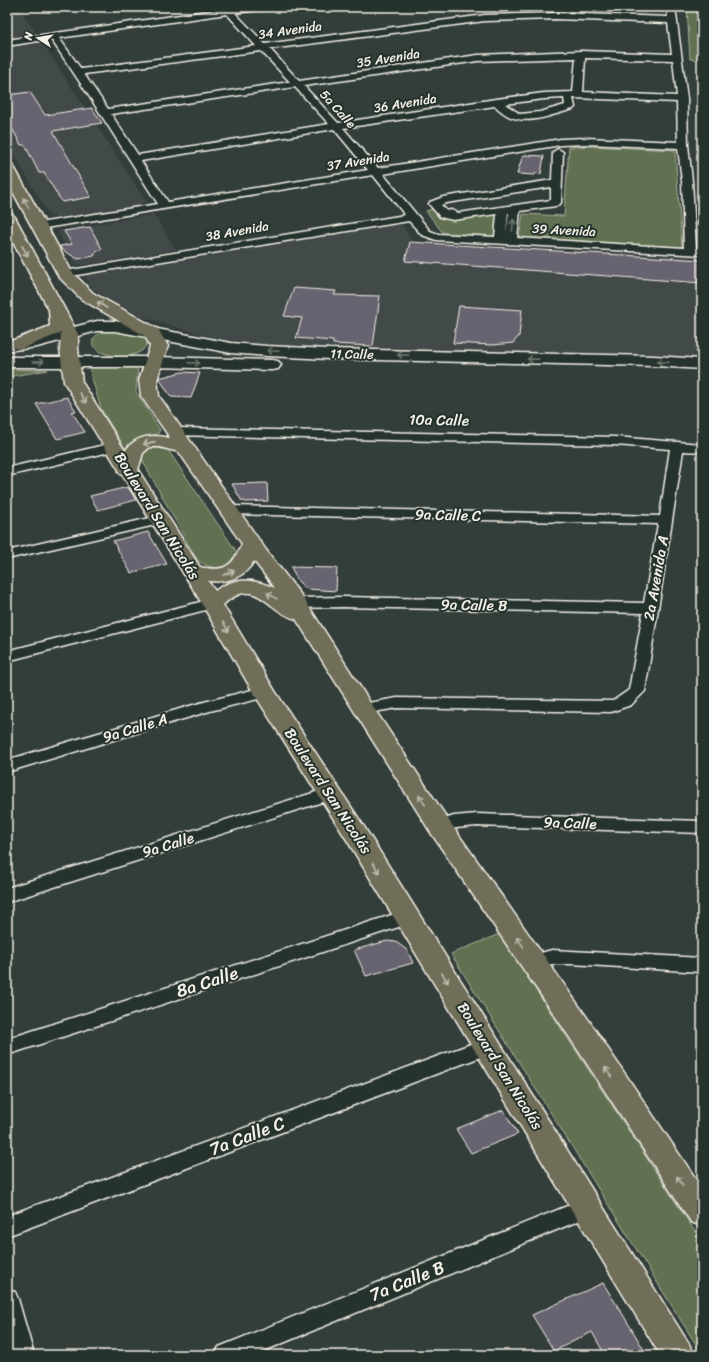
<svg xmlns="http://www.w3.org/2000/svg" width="709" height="1362" font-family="Sriracha,sans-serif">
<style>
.built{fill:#43494a}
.green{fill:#617051;stroke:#aab09c}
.building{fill:#676470;stroke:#f4f1e8}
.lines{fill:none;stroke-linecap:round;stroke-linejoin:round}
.street-casing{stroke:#f4f1e8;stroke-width:3}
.secondary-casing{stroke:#f4f1e8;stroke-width:3}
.primary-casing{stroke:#f4f1e8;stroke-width:3}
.street{fill:#26332d;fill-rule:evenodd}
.secondary{fill:#26332d;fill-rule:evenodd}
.primary{fill:#706e59;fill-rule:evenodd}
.oneway{stroke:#bfbdaf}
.oneway2{stroke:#6e766e}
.labels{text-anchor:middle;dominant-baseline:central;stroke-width:4;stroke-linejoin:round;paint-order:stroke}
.far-street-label{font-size:13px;fill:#f4f1e8;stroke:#26332d}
.street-label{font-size:15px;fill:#f4f1e8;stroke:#26332d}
.near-street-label{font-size:18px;fill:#f4f1e8;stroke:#26332d}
</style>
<rect width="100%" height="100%" fill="#333d3a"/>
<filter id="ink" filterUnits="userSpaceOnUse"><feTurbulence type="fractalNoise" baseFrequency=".025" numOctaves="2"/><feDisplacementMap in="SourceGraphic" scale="8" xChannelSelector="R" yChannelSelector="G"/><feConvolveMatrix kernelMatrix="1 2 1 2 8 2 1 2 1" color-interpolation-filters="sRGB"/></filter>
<g filter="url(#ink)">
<g class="built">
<polygon points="7,7 19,7 146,201 140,206 57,218 49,216 7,142"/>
<polygon points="154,214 176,250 83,265 75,263 57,231"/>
<polygon points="390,224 403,225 413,244 702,257 702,357 660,355 277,346 245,342 210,337 139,316 118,305 93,289 85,276"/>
</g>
<g class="green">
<polygon points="687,7 702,7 702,60 690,59"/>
<polygon points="586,146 675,150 682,247 519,239 523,214 564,216 569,147"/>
<polygon points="433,209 464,218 492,215 499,216 496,237 443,233 426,211"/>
<path d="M103,331C116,331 139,329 148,341C141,371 65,351 103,331Z"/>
<polygon points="93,365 138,367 136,392 160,430 158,434 134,441 125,448 101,409 89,368"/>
<polygon points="7,369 48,370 7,377"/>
<path d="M150,448H162L168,450L236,551L239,558C228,572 211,570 197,560L141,458L143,452Z"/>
<polygon points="499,934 702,1242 702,1354 451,954"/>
</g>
<g class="building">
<polygon points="30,92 45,115 92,108 102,123 53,131 91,197 62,202 44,173 39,173 25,145 21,145 7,119 7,95"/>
<polygon points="523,155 544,156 541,174 536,173 535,175 517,174"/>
<polygon points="90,227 102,249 96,252 94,256 78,259 61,249 60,246 72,244 64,231"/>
<polygon points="410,242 702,260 702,283 405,261"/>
<polygon points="294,288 336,291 334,295 380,296 373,346 333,344 333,341 296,338 302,318 284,316"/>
<polygon points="459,306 522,310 519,336 513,343 492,345 453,343"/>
<polygon points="182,372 200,373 191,398 171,397 159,378"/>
<polygon points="67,397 76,411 72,412 85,432 57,439 36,404"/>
<polygon points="267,483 268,501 246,502 241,500 232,484"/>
<polygon points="128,487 136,500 98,510 90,496"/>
<polygon points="148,532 167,564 131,573 113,541"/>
<polygon points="291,567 337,568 336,591 308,589 304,587 298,581"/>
<polygon points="387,941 396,942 407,950 413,963 366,976 354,950"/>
<polygon points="503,1110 518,1134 471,1153 456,1129"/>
<polygon points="603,1283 625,1318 647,1355 605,1355 592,1332 554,1351 532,1315"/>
</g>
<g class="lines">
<g class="street-casing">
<g id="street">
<path d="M221,7L231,8L262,7L258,10L235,13L265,44L485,15L555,13L668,17L667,7H675L687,99L688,145L692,181L696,248L702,249V255L436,240L422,235L409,221L65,277L61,276L59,274L61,272L65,271L405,215L373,175L39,229L35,228L33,226L39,223L158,204L91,99L51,39L7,46V40L222,9ZM227,14L256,46L81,69L59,38ZM555,19L668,23L672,54L581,51L478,55L299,81L270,49L485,21ZM261,51L290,82L108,109L84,74ZM576,58L573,92L544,93L496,99L338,123L304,86L478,61ZM585,58L673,60L677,96L583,92ZM295,87L329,124L138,155L111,114ZM564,98L565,105L540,112L520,114L505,104L544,99ZM573,98L677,102L678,142L586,138L561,139L378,168L343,128L495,106C500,110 505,115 511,117C529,125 555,114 573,109L575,107ZM334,129L368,170L168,202L141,161ZM586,144L678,148L682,181L684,248L517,238L520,211L556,206L561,203L563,152L558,149L553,152L552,180L443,197L430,202L429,204L440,217L453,220L497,214L495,237L438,234L430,231L383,174L561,145ZM551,187V200L458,213L451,210L447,211L441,205L446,203ZM508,213H509L506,233Z"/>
<polygon points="176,428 615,437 702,444 702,452 683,451 645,691 631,705 611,712 397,708 363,714 357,713 355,709 357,705 397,698 613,701 629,690 643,613 343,607 297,608 292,606 289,603 292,600 297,598 343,597 644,603 658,524 230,514 225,513 223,510 225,507 230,506 660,516 670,449 615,445 171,435 169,432 171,429"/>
<polygon points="113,443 118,444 120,447 118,450 7,476 7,468"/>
<polygon points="159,516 164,517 166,520 164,523 7,559 7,551"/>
<polygon points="212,599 217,601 220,604 217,607 7,661 7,651"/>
<polygon points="264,687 270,688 272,692 270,696 210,711 7,772 7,760 200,703"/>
<polygon points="329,788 335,790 338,794 335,798 7,902 7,888"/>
<polygon points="477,814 702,821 702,833 477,826 456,828 440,833 434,831 431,827 434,823 454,816"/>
<polygon points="407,910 414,912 416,917 414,922 7,1055 7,1039"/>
<polygon points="552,950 702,958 702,972 571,964 552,964 533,969 526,967 523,962 526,957"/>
<polygon points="487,1038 494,1040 497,1046 494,1052 7,1236 7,1216"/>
<polygon points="587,1198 595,1200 598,1207 595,1214 254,1355 215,1355 219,1347"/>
<polygon points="7,1289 15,1292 18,1299 34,1355 10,1355 7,1342"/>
</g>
</g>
<g class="secondary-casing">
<g id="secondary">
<polygon points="97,321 115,321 231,343 267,346 329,349 654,356 702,359 702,369 654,366 329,359 267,356 231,353 115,331 97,331 37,347 7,351 7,341 36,337"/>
<polygon points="7,357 155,357 272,360 278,361 281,365 278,369 272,370 155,367 7,367"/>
</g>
</g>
<g class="primary-casing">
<path id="primary" d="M7,163L12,164L14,167L72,272L93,293L158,329L168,346L157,380L159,396L266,550L304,599L371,704L449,821L586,1016L702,1188V1226L691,1222L566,1032L431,833L296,619C266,611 257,574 223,605L275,691L363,825L689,1344L694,1355H660L345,837L253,692L195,592L123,476L119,472V470L64,382L60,349L61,333L20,349L14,348L11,344L14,340L50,326L49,310L7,231V212L12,214L15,217L78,334V349L82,382L125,451C136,435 153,434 170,438L141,396L139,380L150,346L145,336L81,299L59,277L7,181ZM150,447H159L179,452L242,544C232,567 225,572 200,567L138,470L143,453ZM254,561L275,588C255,579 233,576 215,591L208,581C228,583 244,578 254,561Z"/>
</g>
<use href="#street" class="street"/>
<use href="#secondary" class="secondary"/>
<use href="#primary" class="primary"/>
</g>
<defs><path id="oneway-shaft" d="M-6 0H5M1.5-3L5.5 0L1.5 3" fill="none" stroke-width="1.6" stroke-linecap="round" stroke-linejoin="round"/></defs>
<g class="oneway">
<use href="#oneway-shaft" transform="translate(26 203) rotate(-118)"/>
<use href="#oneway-shaft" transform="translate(25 251) rotate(61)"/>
<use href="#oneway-shaft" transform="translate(102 305) rotate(-147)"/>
<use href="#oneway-shaft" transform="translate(83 398) rotate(59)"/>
<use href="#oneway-shaft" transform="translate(149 443) rotate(167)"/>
<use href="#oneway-shaft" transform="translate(229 573) rotate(-23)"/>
<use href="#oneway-shaft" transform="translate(272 596) rotate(-149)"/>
<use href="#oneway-shaft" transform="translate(226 627) rotate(59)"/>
<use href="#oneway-shaft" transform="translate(422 800) rotate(-123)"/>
<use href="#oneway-shaft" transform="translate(376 868) rotate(59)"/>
<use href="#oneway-shaft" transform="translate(520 942) rotate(-125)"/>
<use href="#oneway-shaft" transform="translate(445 978) rotate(58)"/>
<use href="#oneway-shaft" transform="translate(608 1072) rotate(-124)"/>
<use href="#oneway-shaft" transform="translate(680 1181) rotate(-124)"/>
</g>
<g class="oneway2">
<use href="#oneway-shaft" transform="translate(513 225) rotate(-83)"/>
<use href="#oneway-shaft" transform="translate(273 351) rotate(-177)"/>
<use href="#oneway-shaft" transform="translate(403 355) rotate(-178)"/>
<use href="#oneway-shaft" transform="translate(533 359) rotate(-179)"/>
<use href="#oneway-shaft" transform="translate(38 362) rotate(1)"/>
<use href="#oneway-shaft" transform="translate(663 362) rotate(-176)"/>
<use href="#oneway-shaft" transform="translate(194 363) rotate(2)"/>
</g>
</g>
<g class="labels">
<g class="far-street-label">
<text transform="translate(290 30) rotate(-8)">34 Avenida</text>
<text transform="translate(388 58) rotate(-9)">35 Avenida</text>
<text transform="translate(405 103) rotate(-9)">36 Avenida</text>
<text transform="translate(338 109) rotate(48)">5a Calle</text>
<text transform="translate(358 161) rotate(-9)">37 Avenida</text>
<text transform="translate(564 230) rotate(3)">39 Avenida</text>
<text transform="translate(237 231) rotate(-10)">38 Avenida</text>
<text transform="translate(352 354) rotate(1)">11 Calle</text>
</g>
<g class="street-label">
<text transform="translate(439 420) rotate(1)">10a Calle</text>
<text transform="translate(448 515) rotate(1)">9a Calle C</text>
<text transform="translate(157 516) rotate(58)">Boulevard San Nicolás</text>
<text transform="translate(656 578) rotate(-80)">2a Avenida A</text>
<text transform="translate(474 605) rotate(1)">9a Calle B</text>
<text transform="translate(135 728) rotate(-17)">9a Calle A</text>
<text transform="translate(328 791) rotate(57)">Boulevard San Nicolás</text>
<text transform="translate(570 823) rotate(2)">9a Calle</text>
<text transform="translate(168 845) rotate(-17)">9a Calle</text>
<text transform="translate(500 1066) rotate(58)">Boulevard San Nicolás</text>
</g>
<g class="near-street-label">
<text transform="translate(207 982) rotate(-18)">8a Calle</text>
<text transform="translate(247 1136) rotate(-21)">7a Calle C</text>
<text transform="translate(407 1281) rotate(-22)">7a Calle B</text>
</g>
</g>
<rect width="709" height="1362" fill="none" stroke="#26332d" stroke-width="24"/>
<rect x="12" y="12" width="685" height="1338" fill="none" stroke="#f4f1e8" stroke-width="1.5" filter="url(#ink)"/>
<g transform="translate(38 38) rotate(282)" stroke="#26332d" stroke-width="3" paint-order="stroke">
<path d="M0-3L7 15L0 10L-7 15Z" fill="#f4f1e8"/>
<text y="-6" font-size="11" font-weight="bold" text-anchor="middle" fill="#f4f1e8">N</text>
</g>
</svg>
